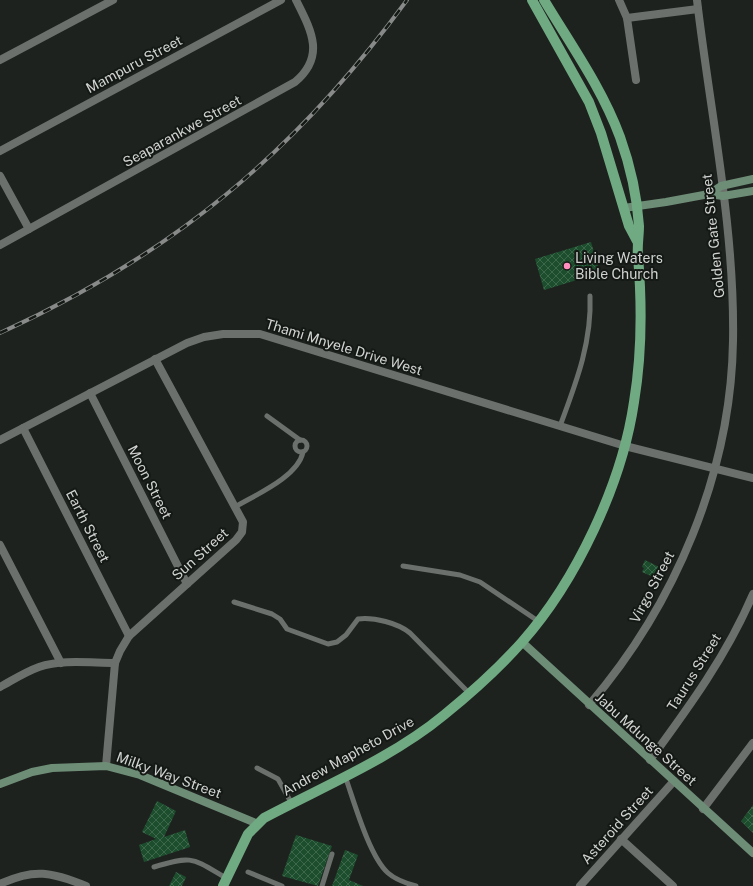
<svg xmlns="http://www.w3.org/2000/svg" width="753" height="886" font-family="'Public Sans',sans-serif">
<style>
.building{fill:url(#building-cross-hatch)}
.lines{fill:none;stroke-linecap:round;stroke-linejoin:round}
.lane{stroke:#6b706c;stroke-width:5}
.street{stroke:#6b706c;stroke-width:8}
.secondary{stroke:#6e8d77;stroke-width:8}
.primary{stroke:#70aa82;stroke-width:10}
.rail-casing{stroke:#878a88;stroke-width:4}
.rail{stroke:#151915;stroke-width:2.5;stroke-dasharray:8;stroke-linecap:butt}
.poi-dot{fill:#fd8ebe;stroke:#151915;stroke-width:1.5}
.labels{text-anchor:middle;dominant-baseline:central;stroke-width:4;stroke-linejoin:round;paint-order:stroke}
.street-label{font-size:14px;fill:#d0d3d1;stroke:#151915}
.poi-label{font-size:14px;fill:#d0d3d1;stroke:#151915;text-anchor:start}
</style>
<defs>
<pattern id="building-cross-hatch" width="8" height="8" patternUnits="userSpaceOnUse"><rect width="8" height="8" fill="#1c4e2d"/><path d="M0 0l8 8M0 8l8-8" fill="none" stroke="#3c674a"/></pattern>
</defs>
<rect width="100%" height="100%" fill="#1e221f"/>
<g class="building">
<polygon points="591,242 600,273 544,290 535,259"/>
<polygon points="645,560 659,567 653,577 642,572 644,568 642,567"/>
<polygon points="157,801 176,811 164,837 185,830 190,847 144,862 139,845 156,839 142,832"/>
<polygon points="753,805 753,833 741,821"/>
<polygon points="296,835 332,846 318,886 282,876"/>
<polygon points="345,850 358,855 349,880 363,886 332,886"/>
<polygon points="176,872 186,877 182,886 169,886"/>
</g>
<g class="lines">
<g class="lane">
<polyline points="267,416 300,440"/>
<path d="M560,426C576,383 592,342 590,296"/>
<circle cx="301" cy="446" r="6"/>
<path d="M235,507C255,495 298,477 303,452"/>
<polyline points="403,566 460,575 480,582 538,621"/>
<path d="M234,602L272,614L280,619L287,629L328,644L337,642L346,635L358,619C374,617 398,623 410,633L469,693"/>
<polyline points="257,768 278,779 292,804"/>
<path d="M345,776C354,801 369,856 388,873C396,880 405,883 416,886"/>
<path d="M154,867C193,855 192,858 226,878"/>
<polyline points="248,872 282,886"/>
<polyline points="322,886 332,854"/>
</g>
<g class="street">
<polyline points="619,0 627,18 636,80"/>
<polyline points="627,18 698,9"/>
<polyline points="0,60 113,0"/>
<polyline points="0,151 281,0"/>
<polyline points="0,176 29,229"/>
<path d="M0,245L295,82C326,56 311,30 296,0"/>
<polyline points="90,393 187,584"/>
<polyline points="23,428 129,636"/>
<polyline points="0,440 187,343 204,337 223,334 260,334 625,446 753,478"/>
<polyline points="0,545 61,663"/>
<path d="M0,687C13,680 25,672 39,667C62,659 91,663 115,663"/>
<path d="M589,705C675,605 731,473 733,341C735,227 710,112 697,0"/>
<path d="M650,760C689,707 727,655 753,594"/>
<polyline points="106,766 115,663 120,651 129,636 236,540 242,532 243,522 155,359"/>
<polyline points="703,809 753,743"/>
<polyline points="621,839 673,886"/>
<path d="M0,884C34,868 52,872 86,886"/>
<polyline points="580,886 674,781"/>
</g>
<g class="secondary">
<polyline points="709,194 723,196 753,191"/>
<polyline points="624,208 666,202 709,194 721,186 753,179"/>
<polyline points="522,642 753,853"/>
<polyline points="0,784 32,772 52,768 106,766 140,775 258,824"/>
</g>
<g class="primary">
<polyline points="532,0 589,102 601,133 629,226 637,241"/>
<path d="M223,886L248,834L264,818C324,786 392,758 444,715C471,693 498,669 522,642C576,581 622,484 634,402C642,354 642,304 638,256C637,245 639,236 639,226C637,196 630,165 620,137C602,88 571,45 544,0"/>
</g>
<g class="rail-casing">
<path id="rail" d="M0,333C173,254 295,153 407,0"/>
</g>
<use href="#rail" class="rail"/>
</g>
<circle class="poi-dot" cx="567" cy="266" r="4"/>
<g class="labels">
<g class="street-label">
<text transform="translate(134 64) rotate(-28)">Mampuru Street</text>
<text transform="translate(182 131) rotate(-29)">Seaparankwe Street</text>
<text transform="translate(713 236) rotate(-96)">Golden Gate Street</text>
<text transform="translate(344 347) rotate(17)">Thami Mnyele Drive West</text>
<text transform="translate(150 482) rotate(63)">Moon Street</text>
<text transform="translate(88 526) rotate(63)">Earth Street</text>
<text transform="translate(200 554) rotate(-42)">Sun Street</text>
<text transform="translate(652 587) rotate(-62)">Virgo Street</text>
<text transform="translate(694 672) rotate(-58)">Taurus Street</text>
<text transform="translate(646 739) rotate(42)">Jabu Mdunge Street</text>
<text transform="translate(348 756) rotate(-29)">Andrew Mapheto Drive</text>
<text transform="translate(169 775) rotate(20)">Milky Way Street</text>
<text transform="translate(617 825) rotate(-48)">Asteroid Street</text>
</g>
<g class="poi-label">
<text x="575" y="258">Living Waters<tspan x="575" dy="16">Bible Church</tspan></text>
</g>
</g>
</svg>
